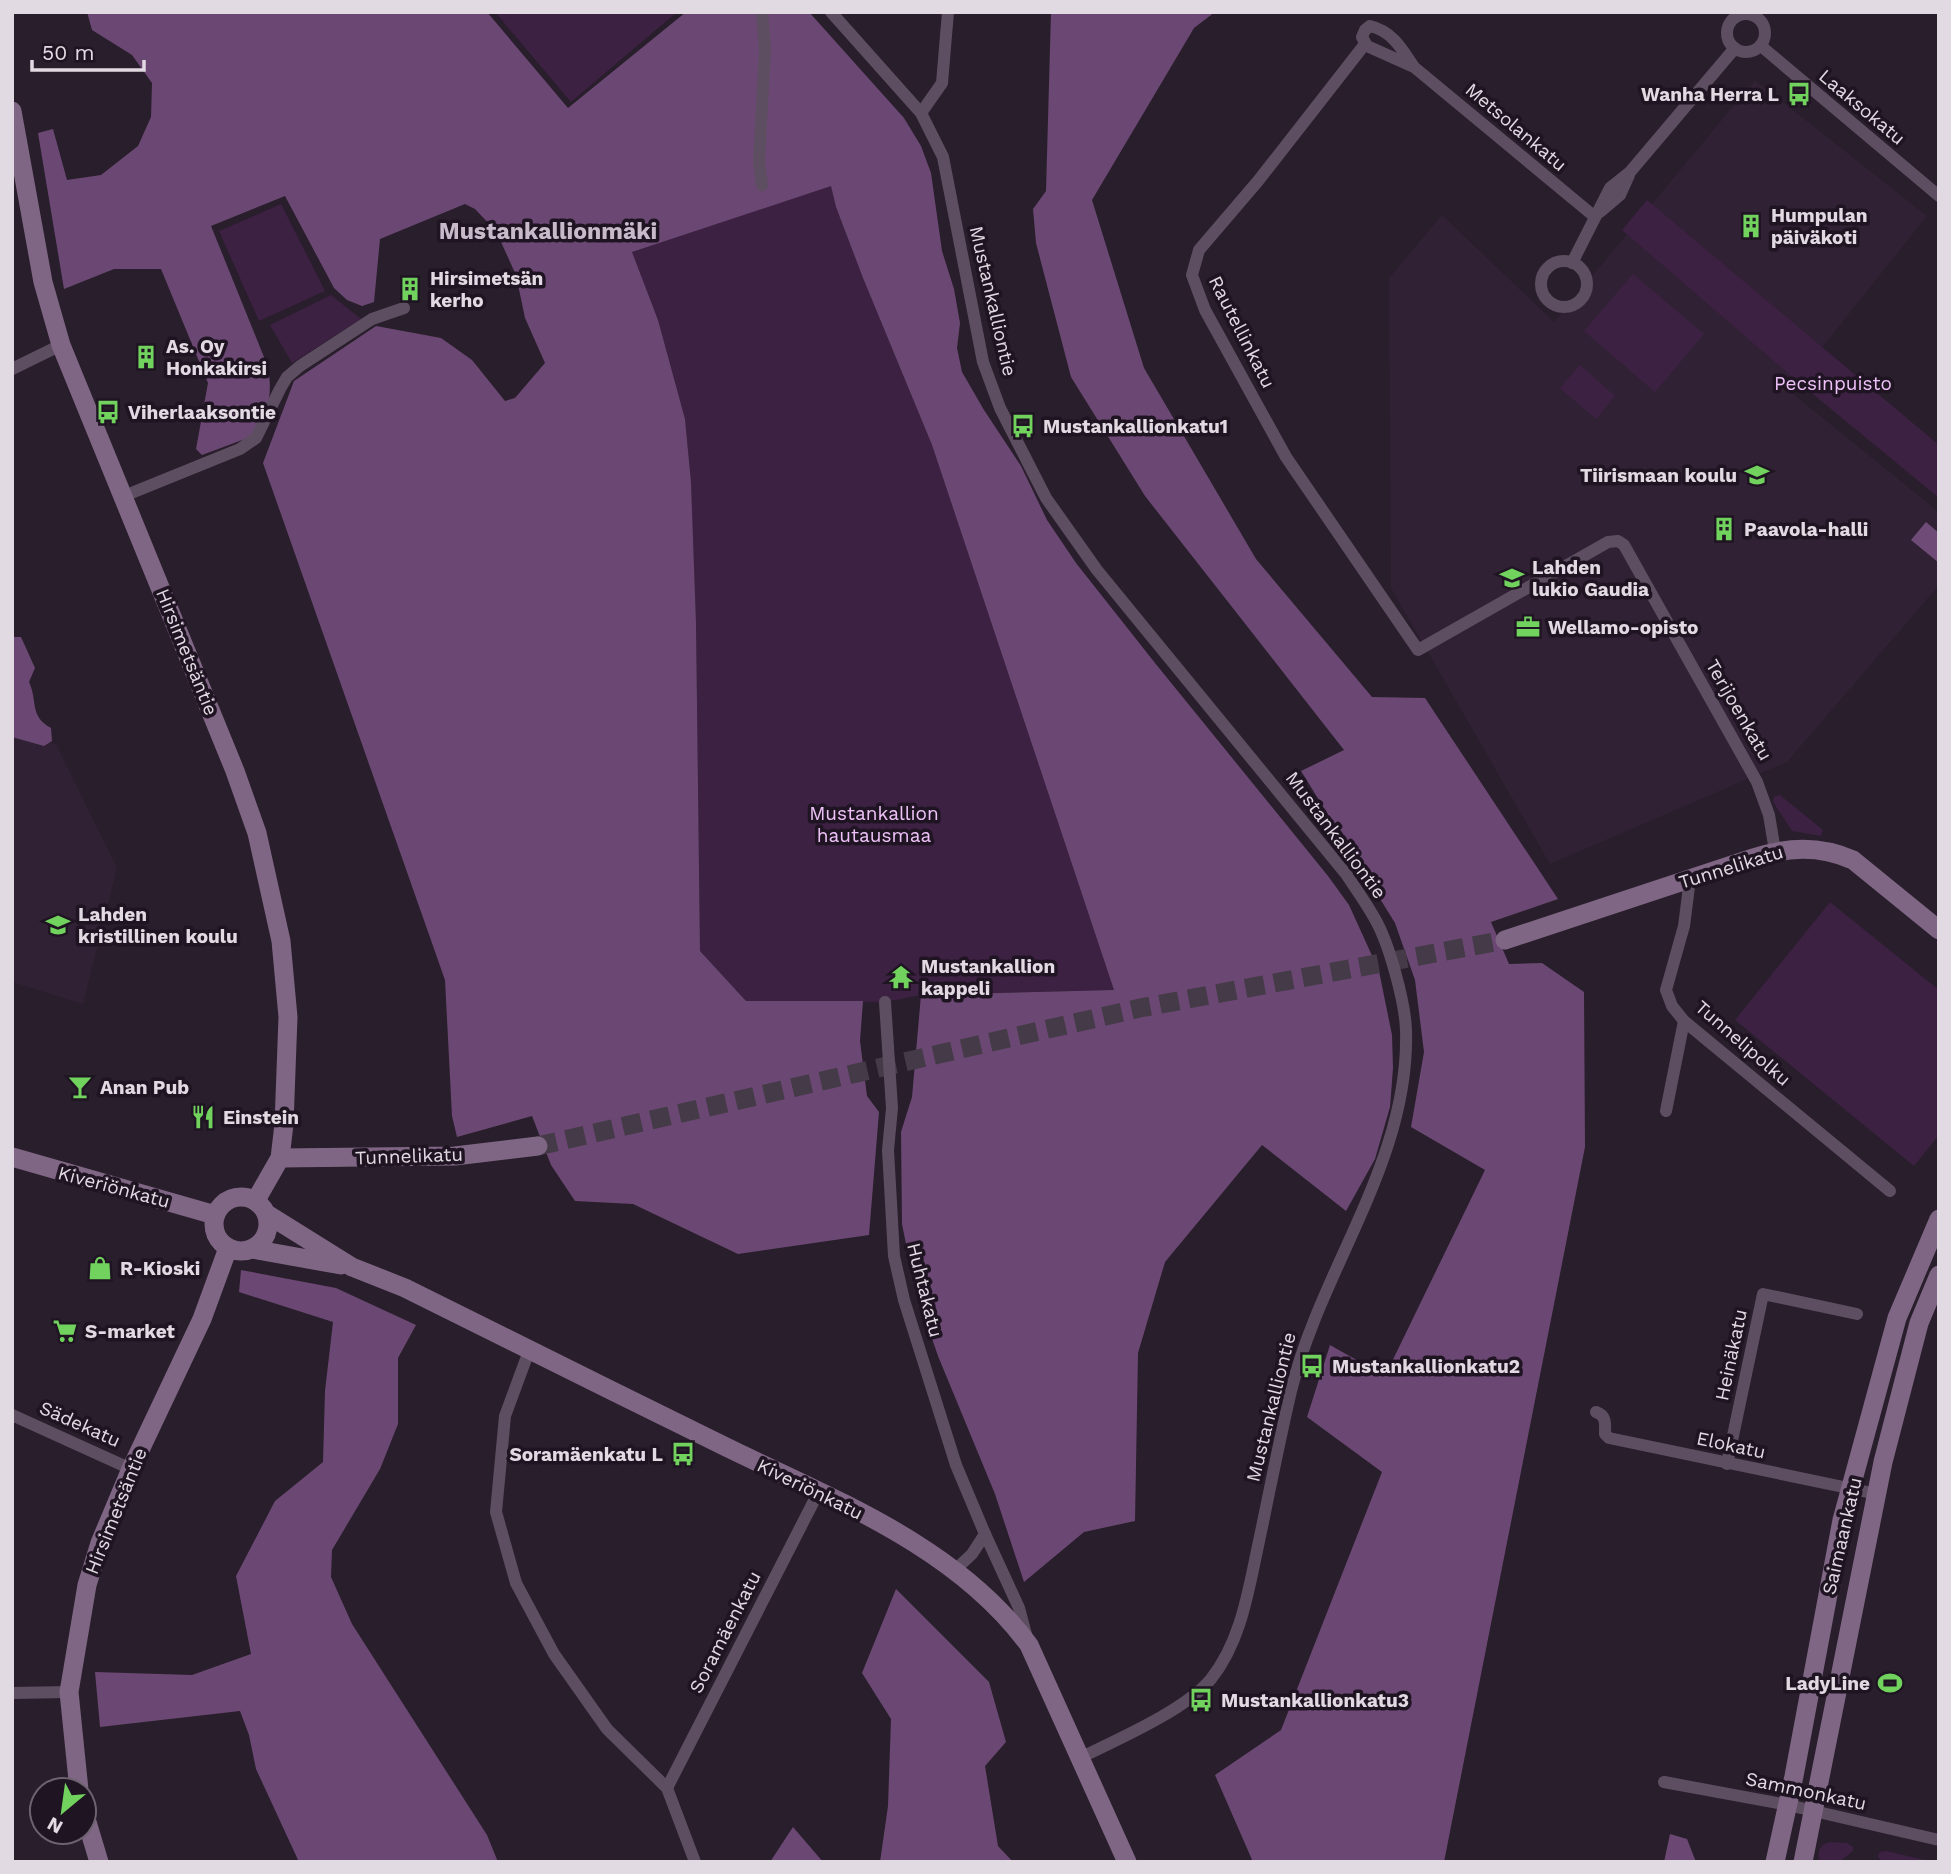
<svg xmlns="http://www.w3.org/2000/svg" width="1951" height="1874" font-family="'Work Sans',sans-serif">
<style>
.built{fill:#312134}
.green{fill:#3c2142}
.forest{fill:#6b4873}
.water{fill:#6f4b77}
.lines{fill:none;stroke-linecap:round;stroke-linejoin:round}
.secondary-tunnel{stroke:#453a47;stroke-width:19;stroke-dasharray:19 10;stroke-linecap:butt}
.street{stroke:#5e4e61;stroke-width:12}
.secondary{stroke:#7f6684;stroke-width:19}
.labels{text-anchor:middle;dominant-baseline:central;stroke-width:7;stroke-linejoin:round;paint-order:stroke}
.poi-label{font-size:19px;font-weight:bold;fill:#e2dae3;stroke:#1f1422;text-anchor:start}
.street-label{font-size:19px;fill:#e2dae3;stroke:#1f1422}
.park-label{font-size:19px;fill:#eec2f8;stroke:#1f1422}
.quarter-label{font-size:23px;font-weight:bold;fill:#c8b9cb;stroke:#1f1422}
</style>
<rect width="100%" height="100%" fill="#291e2b"/>
<g class="built">
<polygon points="1755,80 1927,216 1788,390 1939,512 1939,585 1787,762 1550,864 1391,588 1389,278 1442,215 1554,322"/>
<polygon points="12,733 56,744 117,868 83,1004 12,982"/>
</g>
<g class="green">
<polygon points="495,12 677,12 571,102"/>
<polygon points="831,185 836,207 863,278 932,445 1114,990 921,995 885,1002 746,1001 700,951 696,622 691,482 685,419 658,320 632,252"/>
<polygon points="1647,200 1939,445 1939,498 1797,381 1622,230"/>
<polygon points="281,204 325,291 259,321 219,231"/>
<polygon points="1633,274 1704,334 1655,392 1584,331"/>
<polygon points="331,295 361,319 292,363 270,325"/>
<polygon points="1580,365 1615,396 1596,419 1560,388"/>
<polygon points="1780,795 1823,830 1821,836 1792,831 1773,802 1774,797"/>
<polygon points="1830,902 1939,990 1939,1135 1914,1166 1735,1020"/>
<path d="M1830,1842L1847,1843L1853,1847V1851L1839,1862H1820C1816,1851 1820,1845 1830,1842Z"/>
<polygon points="1886,1851 1934,1862 1881,1861 1878,1856 1880,1852"/>
</g>
<g class="forest">
<path d="M87,12H487L568,108L686,12H809L904,118L921,146L931,173L942,251L954,289L960,323L957,348L962,372L984,410L1021,466L1047,520L1076,563L1155,663L1328,876L1349,905L1379,971L1392,1035L1393,1068L1390,1107L1375,1159L1346,1211L1262,1145L1165,1262L1138,1353L1135,1521L1084,1532L1024,1582L995,1494L938,1356L915,1289L902,1224L901,1132L912,1097L921,995L1114,990L932,445L863,278L836,207L831,186L632,252L658,320L685,419L691,482L696,622L700,951L746,1001H863L860,1041L867,1096L879,1112L869,1235L738,1254L633,1204L575,1201L551,1165L532,1116L457,1137L452,1116L445,980L263,463L294,381L376,326L441,338L472,360L505,401L515,398L545,363L525,318L516,275L496,231L475,209L465,204L380,239L374,302L362,306L347,300L334,288L285,196L211,226L268,367C273,397 268,410 253,436L202,455L196,449L208,383L161,269H114L64,289L38,133L53,129L67,180L101,175L138,146L151,117L152,83L132,55L92,30Z"/>
<polygon points="1051,12 1215,12 1194,28 1092,200 1144,368 1256,559 1372,697 1425,698 1558,899 1491,922 1509,964 1542,963 1584,992 1585,1147 1444,1862 1253,1862 1215,1775 1281,1730 1382,1472 1307,1417 1330,1345 1385,1376 1485,1170 1411,1127 1424,1052 1415,980 1395,923 1301,771 1344,750 1145,496 1071,377 1036,243 1033,209 1046,191"/>
<path d="M12,637H21L35,668L29,682C38,701 29,716 51,728L52,741L44,746L12,737Z"/>
<polygon points="241,1270 336,1288 416,1325 398,1358 398,1424 380,1469 332,1550 331,1577 352,1624 487,1835 498,1862 299,1862 256,1769 249,1735 240,1711 100,1727 95,1672 192,1675 251,1654 236,1576 275,1501 323,1462 325,1391 333,1322 239,1292"/>
<polygon points="896,1589 989,1682 1006,1742 985,1766 998,1846 1013,1862 880,1862 888,1806 891,1719 862,1673"/>
<polygon points="793,1827 823,1862 770,1862"/>
<polygon points="1670,1834 1687,1839 1696,1862 1664,1862"/>
</g>
<polygon class="water" points="1926,522 1939,533 1939,563 1911,540"/>
<g class="lines">
<polyline class="secondary-tunnel" points="538,1146 1140,1008 1505,940"/>
<g class="street">
<polyline points="762,12 765,50 759,162 762,185"/>
<path d="M831,12L921,113L943,157L983,362L1000,408L1046,498L1097,570L1346,874C1356,889 1366,903 1375,919C1389,943 1405,1002 1406,1030C1410,1161 1321,1268 1291,1391C1279,1442 1269,1494 1258,1546C1248,1592 1241,1641 1211,1679C1186,1710 1116,1740 1080,1758"/>
<circle cx="1746" cy="33" r="19"/>
<polyline points="1365,44 1258,181 1199,250 1192,275 1205,310 1286,457 1418,650 1608,542 1618,541 1624,545 1757,782 1769,815 1775,851"/>
<polyline points="1761,46 1939,196"/>
<path d="M1414,67C1402,49 1392,31 1370,26L1365,30L1362,37L1367,46L1414,67L1595,217"/>
<polyline points="921,113 942,83 948,12"/>
<polyline points="1600,212 1620,195 1629,175"/>
<circle cx="1564" cy="284" r="23"/>
<polyline points="1572,263 1610,188 1630,172 1735,48"/>
<polyline points="12,369 61,345"/>
<polyline points="124,496 240,449 256,438 280,389 287,377 300,366 372,319 404,308"/>
<polyline points="1690,879 1684,926 1666,990 1672,1006 1684,1021 1890,1191"/>
<polyline points="885,1002 892,1108 888,1150 894,1256 904,1300 956,1465 985,1534 972,1554 955,1570"/>
<polyline points="1666,1111 1684,1021"/>
<polyline points="529,1351 505,1416 496,1512 516,1583 554,1654 607,1729 667,1788 695,1862"/>
<path d="M1596,1412C1607,1416 1605,1424 1605,1434L1609,1438L1877,1494"/>
<polyline points="12,1415 131,1469"/>
<polyline points="1727,1464 1763,1294 1857,1314"/>
<polyline points="985,1534 1019,1608 1027,1638"/>
<polyline points="12,1693 69,1692"/>
<polyline points="1664,1782 1788,1805 1939,1840"/>
<polyline points="667,1788 818,1493"/>
</g>
<g class="secondary">
<polyline points="12,111 43,282 61,345 235,771 257,833 281,941 288,1017 284,1124 280,1158 256,1200"/>
<path d="M1505,940L1753,858C1787,847 1819,845 1853,860L1939,930"/>
<polyline points="12,1157 215,1215"/>
<polyline points="280,1158 455,1156 538,1146"/>
<circle cx="241" cy="1224" r="27"/>
<path d="M267,1214L352,1267L405,1288C510,1341 615,1392 720,1444C829,1498 955,1544 1029,1645L1127,1862"/>
<polyline points="252,1249 341,1265"/>
<polyline points="79,1790 69,1692 87,1585 100,1543 131,1469 202,1319 228,1248"/>
<polyline points="84,1812 99,1862"/>
<polyline points="1775,1862 1794,1776 1842,1520 1897,1318 1939,1219"/>
<polyline points="1803,1862 1883,1462 1919,1323 1939,1275"/>
</g>
</g>
<defs>
<g id="bus-bare" transform="scale(1.89)"><path d="M-5-6H5V4H4V6H2V4H-2V6H-4V4H-5ZM-3.5-4V0h7V-4ZM-3.5 1.2v1.5H-2V1.2ZM2 1.2v1.5H3.5V1.2Z" fill="#71d25e" stroke="#1f1422" stroke-width="2.5" paint-order="stroke"/></g>
<g id="building-bare" transform="scale(1.89)"><path d="M-4-6H4V6H1V3H-1V6H-4ZM-2.5-4.3h1.7v1.8h-1.7ZM.8-4.3h1.7v1.8H.8ZM-2.5-1h1.7V.8h-1.7ZM.8-1h1.7V.8H.8Z" fill="#71d25e" stroke="#1f1422" stroke-width="2.5" paint-order="stroke"/></g>
<g id="school-bare" transform="scale(1.89)"><path d="M0-5L7-2L0 1L-7-2ZM-4 1L0 2.5L4 1V4Q0 6-4 4Z" fill="#71d25e" stroke="#1f1422" stroke-width="2.5" paint-order="stroke"/></g>
<g id="office-bare" transform="scale(1.89)"><path d="M-6-3h4V-5.5h4V-3h4V5H-6ZM-1-4.5V-3h2v-1.5ZM-6 0V1H6V0Z" fill="#71d25e" stroke="#1f1422" stroke-width="2.5" paint-order="stroke"/></g>
<g id="temple-bare" transform="scale(1.89)"><path d="M0-6L5-2H3V0L6.5 2.5H4V6H1.5V3h-3V6H-4V2.5H-6.5L-3 0V-2H-5Z" fill="#71d25e" stroke="#1f1422" stroke-width="2.5" paint-order="stroke"/></g>
<g id="bar-bare" transform="scale(1.89)"><path d="M-6-5H6L.8 .8V4.5H3.5V6h-7V4.5H-.8V.8Z" fill="#71d25e" stroke="#1f1422" stroke-width="2.5" paint-order="stroke"/></g>
<g id="restaurant-bare" transform="scale(1.89)"><path d="M-5-6h1v4h1v-4h1v4h1v-4h1v5L-1.5 .5V6h-2V.5L-5-1ZM5-6V6H3V1.5H1.5Q1.5-4 5-6Z" fill="#71d25e" stroke="#1f1422" stroke-width="2.5" paint-order="stroke"/></g>
<g id="shop-bare" transform="scale(1.89)"><path d="M-5-2.5h2.3a2.7 3.5 0 0 1 5.4 0H5L5.5 6h-11ZM-1.5-2.5h3a1.5 2.3 0 0 0-3 0Z" fill="#71d25e" stroke="#1f1422" stroke-width="2.5" paint-order="stroke"/></g>
<g id="supermarket-bare" transform="scale(1.89)"><path d="M-6-5.5h2.5l.6 2H6L4.5 2H-2.5L-4.4-4H-6ZM-1.5 3.2a1.3 1.3 0 1 0 .1 0ZM3 3.2a1.3 1.3 0 1 0 .1 0Z" fill="#71d25e" stroke="#1f1422" stroke-width="2.5" paint-order="stroke"/></g>
<g id="stadium-bare" transform="scale(1.89)"><path d="M0-5a6.5 5 0 1 0 0 10a6.5 5 0 1 0 0-10ZM-3.5-1.8h7v3.6h-7Z" fill="#71d25e" stroke="#1f1422" stroke-width="2.5" paint-order="stroke"/></g>
</defs>
<g fill-rule="evenodd">
<use href="#bus-bare" x="1799" y="94"/>
<use href="#building-bare" x="1751" y="226"/>
<use href="#building-bare" x="410" y="289"/>
<use href="#building-bare" x="146" y="357"/>
<use href="#bus-bare" x="108" y="412"/>
<use href="#bus-bare" x="1023" y="426"/>
<use href="#school-bare" x="1757" y="475"/>
<use href="#building-bare" x="1724" y="529"/>
<use href="#school-bare" x="1512" y="578"/>
<use href="#office-bare" x="1528" y="627"/>
<use href="#school-bare" x="58" y="925"/>
<use href="#temple-bare" x="901" y="977"/>
<use href="#bar-bare" x="80" y="1087"/>
<use href="#restaurant-bare" x="203" y="1117"/>
<use href="#shop-bare" x="100" y="1268"/>
<use href="#supermarket-bare" x="65" y="1331"/>
<use href="#bus-bare" x="1312" y="1366"/>
<use href="#bus-bare" x="683" y="1454"/>
<use href="#stadium-bare" x="1890" y="1683"/>
<use href="#bus-bare" x="1201" y="1700"/>
</g>
<g class="labels">
<g class="poi-label">
<text x="1779" y="94" text-anchor="end">Wanha Herra L</text>
<text x="1771" y="215">Humpulan<tspan x="1771" dy="22">päiväkoti</tspan></text>
<text x="430" y="278">Hirsimetsän<tspan x="430" dy="22">kerho</tspan></text>
<text x="166" y="346">As. Oy<tspan x="166" dy="22">Honkakirsi</tspan></text>
<text x="128" y="412">Viherlaaksontie</text>
<text x="1043" y="426">Mustankallionkatu1</text>
<text x="1737" y="475" text-anchor="end">Tiirismaan koulu</text>
<text x="1744" y="529">Paavola-halli</text>
<text x="1532" y="567">Lahden<tspan x="1532" dy="22">lukio Gaudia</tspan></text>
<text x="1548" y="627">Wellamo-opisto</text>
<text x="78" y="914">Lahden<tspan x="78" dy="22">kristillinen koulu</tspan></text>
<text x="921" y="966">Mustankallion<tspan x="921" dy="22">kappeli</tspan></text>
<text x="100" y="1087">Anan Pub</text>
<text x="223" y="1117">Einstein</text>
<text x="120" y="1268">R-Kioski</text>
<text x="85" y="1331">S-market</text>
<text x="1332" y="1366">Mustankallionkatu2</text>
<text x="663" y="1454" text-anchor="end">Soramäenkatu L</text>
<text x="1870" y="1683" text-anchor="end">LadyLine</text>
<text x="1221" y="1700">Mustankallionkatu3</text>
</g>
<g class="street-label">
<text transform="translate(1862 107) rotate(40)">Laaksokatu</text>
<text transform="translate(1516 127) rotate(40)">Metsolankatu</text>
<text transform="translate(993 301) rotate(77)">Mustankalliontie</text>
<text transform="translate(1242 332) rotate(63)">Rautellinkatu</text>
<text transform="translate(187 652) rotate(68)">Hirsimetsäntie</text>
<text transform="translate(1739 710) rotate(60)">Terijoenkatu</text>
<text transform="translate(1336 835) rotate(53)">Mustankalliontie</text>
<text transform="translate(1731 867) rotate(-17)">Tunnelikatu</text>
<text transform="translate(1743 1043) rotate(41)">Tunnelipolku</text>
<text transform="translate(409 1156) rotate(-2)">Tunnelikatu</text>
<text transform="translate(114 1187) rotate(15)">Kiveriönkatu</text>
<text transform="translate(925 1290) rotate(76)">Huhtakatu</text>
<text transform="translate(1731 1355) rotate(-78)">Heinäkatu</text>
<text transform="translate(1271 1407) rotate(-76)">Mustankalliontie</text>
<text transform="translate(80 1424) rotate(24)">Sädekatu</text>
<text transform="translate(1731 1445) rotate(12)">Elokatu</text>
<text transform="translate(810 1489) rotate(26)">Kiveriönkatu</text>
<text transform="translate(116 1511) rotate(-68)">Hirsimetsäntie</text>
<text transform="translate(1842 1536) rotate(-77)">Saimaankatu</text>
<text transform="translate(725 1632) rotate(-63)">Soramäenkatu</text>
<text transform="translate(1806 1791) rotate(12)">Sammonkatu</text>
</g>
<g class="park-label">
<text x="1833" y="383">Pecsinpuisto</text>
<text x="874" y="813">Mustankallion<tspan x="874" dy="22">hautausmaa</tspan></text>
</g>
<g class="quarter-label">
<text x="548" y="231">Mustankallionmäki</text>
</g>
</g>
<rect width="1951" height="1874" fill="none" stroke="#e2dae3" stroke-width="28"/>
<g transform="translate(63 1811) rotate(209)"><circle r="33" fill="#1f1422" stroke="#6d636f" stroke-width="2"/>
<path d="M0-5L12 26L0 18L-12 26Z" fill="#71d25e"/>
<text y="-10" font-size="19" font-weight="bold" text-anchor="middle" fill="#e2dae3">N</text>
</g>
<path d="M32 60v10h112v-10" fill="none" stroke="#e2dae3" stroke-width="3.5"/>
<text x="42" y="60" font-size="21" fill="#e2dae3" stroke="#1f1422" stroke-width="5" paint-order="stroke">50 m</text>
</svg>
